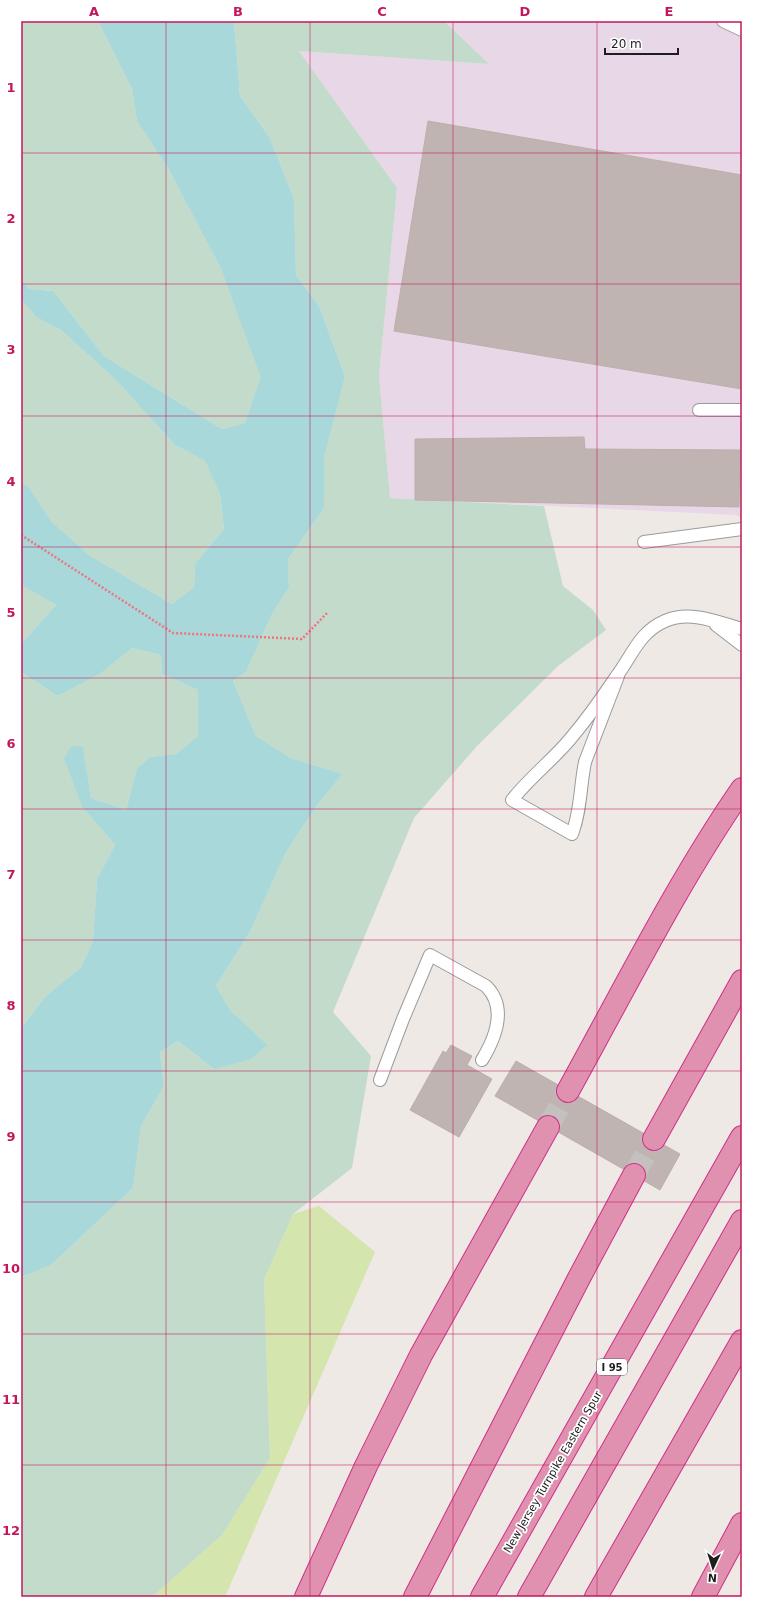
<svg xmlns="http://www.w3.org/2000/svg" width="763" height="1618" font-family="'DejaVu Sans',sans-serif">
<style>
.industrial{fill:#e7d7e7}
.grass{fill:#d4e5ae}
.wetland{fill:#c3dbcb}
.water{fill:#a8d8d9}
.building{fill:#bfb4b2;stroke:#bfaea8}
.lines{fill:none;stroke-linecap:round;stroke-linejoin:round}
.motorway-tunnel{stroke:#c4c0bd;stroke-width:22;stroke-dasharray:22 11;stroke-linecap:butt}
.service-casing{stroke:#9b9b9b;stroke-width:14}
.motorway-casing{stroke:#ce3086;stroke-width:24}
.path{stroke:#f07480;stroke-width:2.5;stroke-dasharray:2 2;stroke-linecap:butt}
.service{stroke:#fff;stroke-width:12}
.motorway{stroke:#e191b0;stroke-width:22}
.grid{fill:none;stroke:#c2185b;stroke-width:1;stroke-opacity:0.55}
.labels{text-anchor:middle;dominant-baseline:central;stroke-width:3.5;stroke-linejoin:round;paint-order:stroke}
.shield{fill:#fff;stroke:#626262;stroke-width:1}
.shield-label{font-size:10px;font-weight:bold;fill:#1e1e1e}
.street-label{font-size:11px;fill:#1e1e1e;stroke:#fff}
.neatline{fill:none;stroke:#c2185b;stroke-width:1.5}
.grid-label{font-size:13px;text-anchor:middle;font-weight:bold;fill:#c2185b}
</style>
<rect width="100%" height="100%" fill="#eee9e5"/>
<polygon class="industrial" points="444,21 742,21 742,518 736,515 390,498 379,376 397,188 299,51 489,64"/>
<polygon class="grass" points="319,1206 375,1252 225,1597 152,1597 222,1535 270,1458 264,1280 293,1214"/>
<g class="wetland">
<polygon points="21,21 98,21 132,89 137,121 168,168 221,269 262,377 245,423 222,429 104,356 53,291 30,289 21,280"/>
<polygon points="234,21 444,21 489,64 299,51 397,188 379,376 390,498 544,506 563,586 593,610 606,630 558,666 477,746 414,818 333,1012 371,1056 352,1168 293,1214 264,1280 270,1458 222,1535 152,1597 21,1597 21,1277 51,1265 133,1188 141,1126 164,1086 160,1052 178,1041 214,1069 266,1045 231,1011 216,986 250,932 286,852 320,801 341,774 291,758 256,736 233,681 246,672 273,612 289,588 288,559 324,508 324,458 345,377 320,308 296,275 294,199 270,138 240,96"/>
<polygon points="21,299 36,317 61,330 115,379 175,445 205,461 220,494 224,529 195,564 194,587 172,604 89,555 51,521 27,486 21,485"/>
<polygon points="21,585 56,605 21,644"/>
<polygon points="132,648 161,655 162,674 198,690 198,736 176,754 150,757 137,768 126,810 91,798 83,748 83,808 115,845 97,879 93,941 81,967 45,997 21,1028 21,672 58,696 100,674"/>
</g>
<polygon class="water" points="98,21 234,21 240,96 270,138 294,199 296,275 320,308 345,377 324,458 324,508 288,559 289,588 273,612 246,672 233,681 256,736 291,758 342,774 320,801 286,852 250,932 216,986 231,1011 267,1045 251,1059 214,1069 178,1041 160,1052 164,1086 141,1126 133,1188 51,1265 21,1277 21,1028 45,997 81,967 93,941 97,879 115,845 83,808 64,758 72,746 83,747 91,798 126,810 137,768 150,757 176,754 198,736 198,690 162,674 161,655 132,648 100,674 58,696 21,672 21,644 56,605 21,585 21,485 27,485 51,521 89,555 172,604 194,587 195,564 224,529 220,494 205,461 175,445 115,379 61,330 36,317 21,299 21,280 30,289 53,291 104,356 222,429 245,423 261,377 221,269 168,168 137,121 132,89"/>
<g class="building">
<polygon points="428,121 742,175 742,389 394,331"/>
<polygon points="584,437 585,449 740,450 739,507 415,500 415,439"/>
<polygon points="451,1045 472,1056 467,1065 492,1079 459,1137 410,1110 443,1051 446,1053"/>
<polygon points="516,1061 680,1154 660,1190 495,1096"/>
</g>
<g class="lines">
<g class="motorway-tunnel">
<polyline points="548,1127 568,1091"/>
<polyline points="634,1175 654,1139"/>
</g>
<g class="service-casing">
<g id="service">
<polyline points="723,21 742,30"/>
<polyline points="699,410 742,410"/>
<polyline points="644,542 742,529"/>
<polyline points="716,625 742,645"/>
<path d="M618,676L585,762C580,786 581,811 572,834L512,800C530,777 553,760 571,738C587,719 602,698 616,677C632,656 639,632 665,621C690,610 717,622 742,629"/>
<path d="M380,1080L403,1019L430,955L486,986C507,1007 496,1037 482,1060"/>
</g>
</g>
<g class="motorway-casing">
<g id="motorway">
<path d="M568,1091C624,990 676,885 742,789"/>
<polyline points="654,1139 742,981"/>
<polyline points="306,1597 366,1466 421,1355 548,1127"/>
<polyline points="415,1597 579,1278 634,1175"/>
<polyline points="482,1597 742,1137"/>
<polyline points="529,1597 742,1221"/>
<polyline points="596,1597 742,1341"/>
<polyline points="703,1597 742,1524"/>
</g>
</g>
<polyline class="path" points="21,535 173,633 302,639 328,612"/>
<use href="#service" class="service"/>
<use href="#motorway" class="motorway"/>
</g>
<path class="grid" d="M166,21V1597M310,21V1597M453,21V1597M597,21V1597M21,153H742M21,284H742M21,416H742M21,547H742M21,678H742M21,809H742M21,940H742M21,1071H742M21,1202H742M21,1334H742M21,1465H742"/>
<g class="labels">
<rect class="shield" x="597" y="1359" width="30" height="16" rx="3"/>
<g class="shield-label">
<text x="612" y="1367">I 95</text>
</g>
<g class="street-label">
<text transform="translate(553 1472) rotate(-60)">New Jersey Turnpike Eastern Spur</text>
</g>
</g>
<rect width="763" height="1618" fill="none" stroke="#ffffff" stroke-width="44"/>
<g transform="translate(713 1568) rotate(184)" stroke="#ffffff" stroke-width="3" paint-order="stroke">
<path d="M0-3L7 15L0 10L-7 15Z" fill="#1e1e1e"/>
<text y="-6" font-size="11" font-weight="bold" text-anchor="middle" fill="#1e1e1e">N</text>
</g>
<path d="M605 48v6h73v-6" fill="none" stroke="#1e1e1e" stroke-width="2"/>
<text x="611" y="48" font-size="12" fill="#1e1e1e" stroke="#ffffff" stroke-width="3" paint-order="stroke">20 m</text>
<rect x="22" y="22" width="719" height="1574" class="neatline"/>
<g class="grid-label">
<text x="94" y="16">A</text>
<text x="238" y="16">B</text>
<text x="382" y="16">C</text>
<text x="525" y="16">D</text>
<text x="669" y="16">E</text>
<text x="11" y="92">1</text>
<text x="11" y="223">2</text>
<text x="11" y="354">3</text>
<text x="11" y="486">4</text>
<text x="11" y="617">5</text>
<text x="11" y="748">6</text>
<text x="11" y="879">7</text>
<text x="11" y="1010">8</text>
<text x="11" y="1141">9</text>
<text x="11" y="1273">10</text>
<text x="11" y="1404">11</text>
<text x="11" y="1535">12</text>
</g>
</svg>
